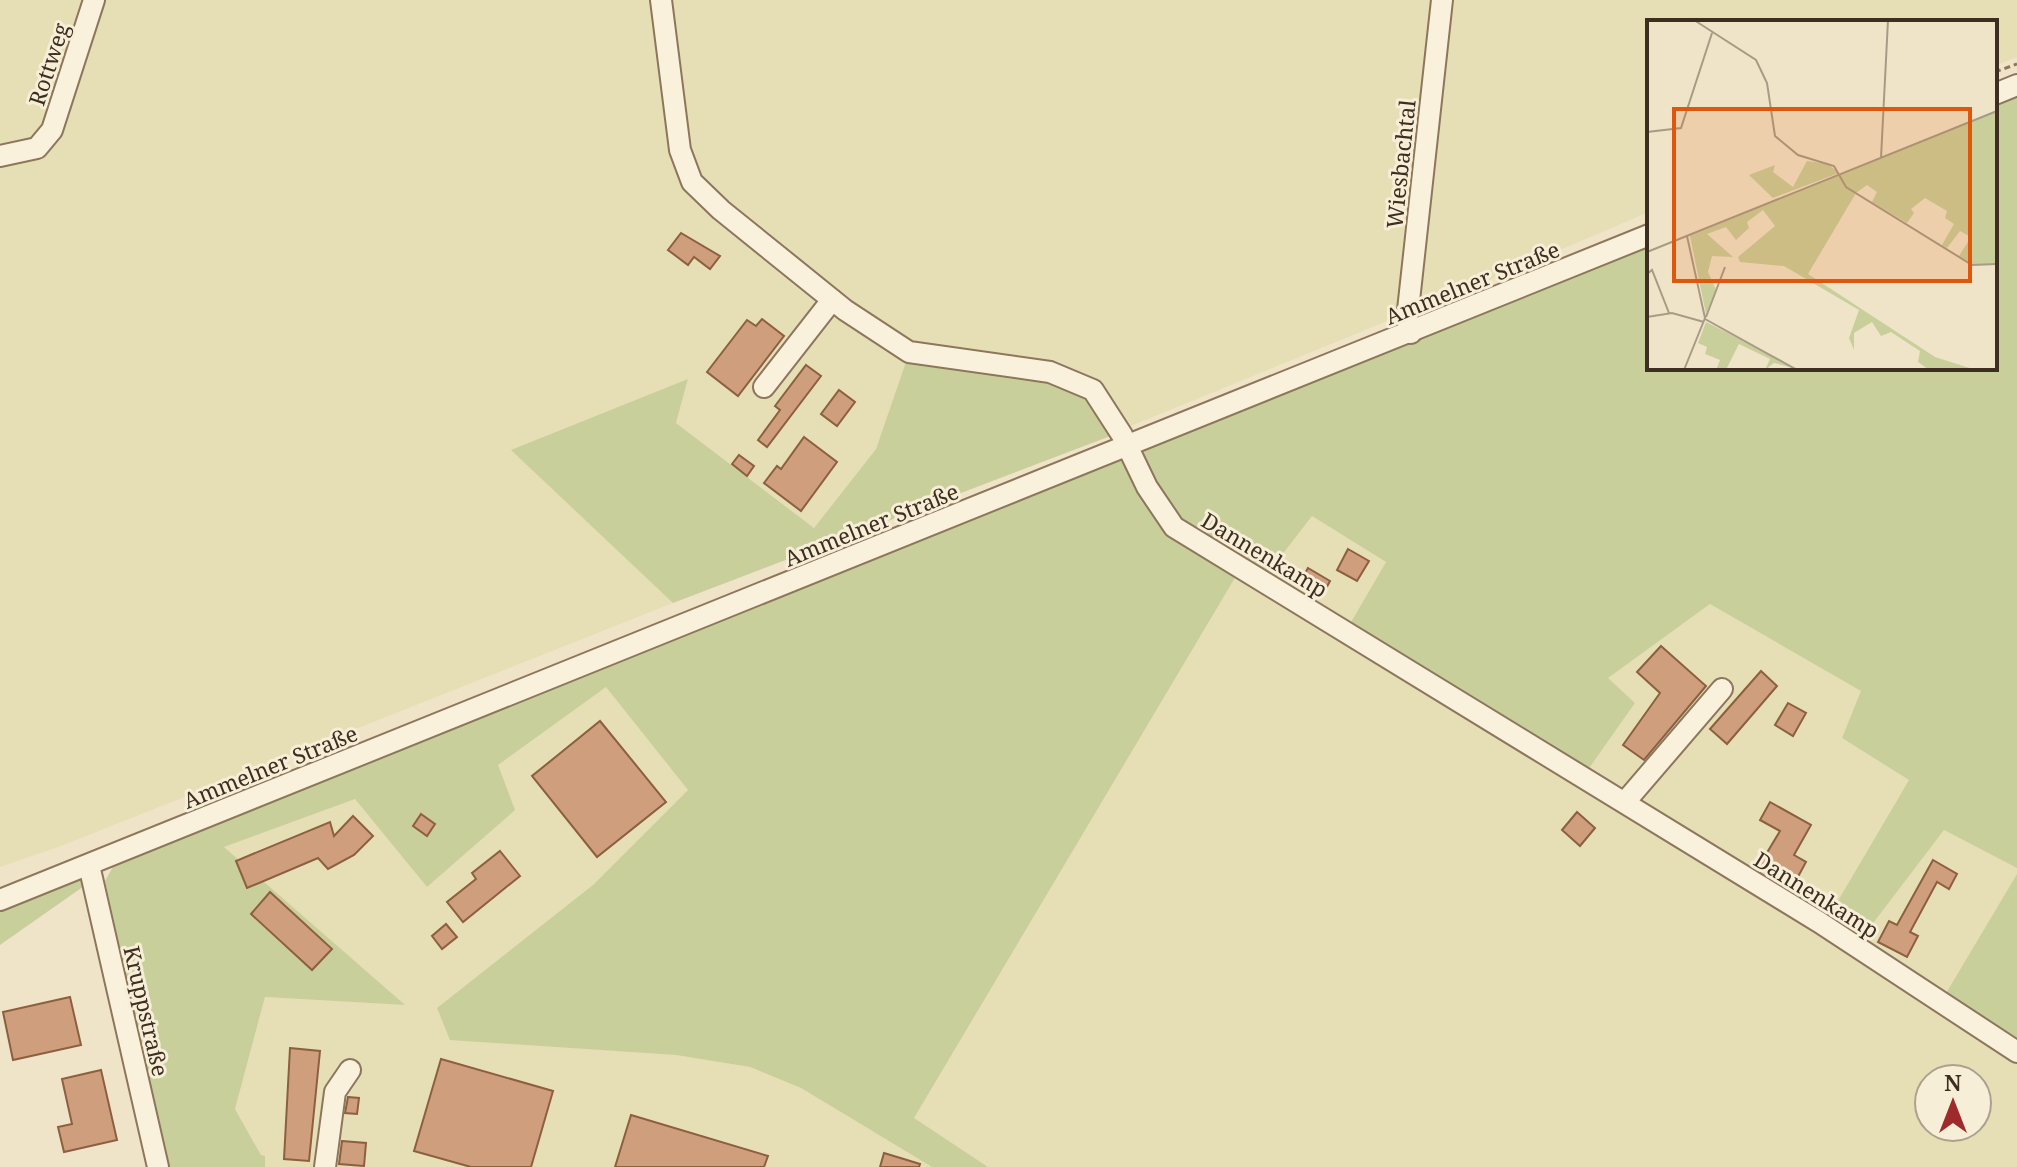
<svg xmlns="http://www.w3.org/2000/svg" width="2017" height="1167" font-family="'Noto Serif',serif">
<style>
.farmland{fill:#e6deb5;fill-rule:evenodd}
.green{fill:#c9cf9b}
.building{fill:#cf9f7d;stroke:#8d5f41;stroke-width:2}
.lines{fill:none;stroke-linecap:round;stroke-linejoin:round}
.minor-casing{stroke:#8d765c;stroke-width:24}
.path{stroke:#8d765c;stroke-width:3;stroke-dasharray:6 4;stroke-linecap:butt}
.minor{stroke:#faf1dc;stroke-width:20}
.labels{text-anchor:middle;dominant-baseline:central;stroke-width:6;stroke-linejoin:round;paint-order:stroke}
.street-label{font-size:22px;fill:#3d2e20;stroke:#f7eed8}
.inset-road{fill:none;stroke:#a89b85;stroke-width:2}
.view{fill:#df570d;fill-opacity:0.15;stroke:#df570d;stroke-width:4}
.inset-edge{fill:none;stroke:#3d2e20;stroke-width:4}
</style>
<rect width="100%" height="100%" fill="#f0e4c8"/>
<g class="farmland">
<polygon points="0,0 92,0 36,145 0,153"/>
<polygon points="98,0 656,0 690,183 908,356 876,449 814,528 676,423 688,380 512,450 673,603 61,846 0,867 0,162 39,151"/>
<polygon points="664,0 1438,0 1402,315 1126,428 910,348 846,305 696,180 683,148"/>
<polygon points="1445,0 2017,0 2017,57 1995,66 1995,22 1649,22 1649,212 1412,313"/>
<polygon points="1312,516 1386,562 1347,629 1265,577"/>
<path d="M1239,571L1815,924L2017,1059V1167H988L913,1118ZM1929,1079H1977V1127H1929Z"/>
<polygon points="1710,604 1862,691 1842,738 1909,780 1826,921 1585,774 1635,703 1607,678"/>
<polygon points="606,686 688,790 593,885 676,1055 750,1067 801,1088 932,1167 265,1167 264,1156 261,1155 235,1109 265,997 403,1005 224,847 355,799 427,887 497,765"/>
<polygon points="1944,830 2017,868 2017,874 1942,1000 1858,943"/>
</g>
<g class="green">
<polygon points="2017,80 2017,868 1944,830 1858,943 1826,921 1909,780 1842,738 1861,691 1710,604 1608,678 1635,703 1585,774 1347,629 1386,562 1312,516 1265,577 1239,571 914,1118 988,1167 932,1167 801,1088 750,1067 676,1055 450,1040 437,1008 593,885 688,790 606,687 498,765 515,810 427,887 355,799 224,847 405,1005 265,997 235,1109 261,1155 265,1156 265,1167 168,1167 105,881 114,865 1649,237 1649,368 1995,368 1995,89"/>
<polygon points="908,356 1049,374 1092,392 1121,432 673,603 511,450 688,379 676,423 814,528 876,449"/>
<polygon points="84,871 87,884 0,945 0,905"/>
<polygon points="2017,874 2017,1050 1942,1000"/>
</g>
<g class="building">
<polygon points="681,233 720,256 710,269 694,257 688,265 668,250"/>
<polygon points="762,319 784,336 738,396 707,372 747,320 756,326"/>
<polygon points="806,365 821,376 767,447 758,440 780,410 775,406"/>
<polygon points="839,390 855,402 837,426 821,414"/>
<polygon points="804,437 837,462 801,511 764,483 777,466 781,469"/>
<polygon points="739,455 754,466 747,476 732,464"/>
<polygon points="1348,549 1369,561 1357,581 1337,570"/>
<polygon points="1308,568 1330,581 1324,592 1302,579"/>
<polygon points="1661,646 1706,686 1644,760 1623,745 1660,693 1637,672"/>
<polygon points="1761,671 1777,686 1727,744 1710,729"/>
<polygon points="1788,703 1806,713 1793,736 1775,725"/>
<polygon points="600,721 666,802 597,857 532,776"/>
<polygon points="1770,802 1811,825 1794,855 1806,862 1793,886 1759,866 1780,831 1760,820"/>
<polygon points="1577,812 1595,828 1580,846 1562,830"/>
<polygon points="421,814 435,824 427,836 413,826"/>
<polygon points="353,816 373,836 354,855 328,869 318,858 247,888 236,861 330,822 334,836"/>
<polygon points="500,851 520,876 463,922 447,902 476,879 472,873"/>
<polygon points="1933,860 1957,874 1949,889 1937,882 1910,932 1918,936 1907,957 1878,942 1889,921 1897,925"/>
<polygon points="270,892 332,949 312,970 251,914"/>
<polygon points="446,924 457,937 442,949 432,936"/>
<polygon points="70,997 81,1045 13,1060 3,1012"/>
<polygon points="290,1048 320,1051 309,1161 284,1159"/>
<polygon points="441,1059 553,1091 531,1167 471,1167 414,1151"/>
<polygon points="101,1070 117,1140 64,1152 58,1127 72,1124 62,1079"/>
<polygon points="348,1097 359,1098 357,1114 345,1113"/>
<polygon points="631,1115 768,1156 764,1167 615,1167"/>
<polygon points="342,1141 366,1143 364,1166 339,1164"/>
<polygon points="884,1153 920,1164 919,1167 880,1167"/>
</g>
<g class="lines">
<g class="minor-casing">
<g id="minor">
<polyline points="661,0 680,150 692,182 721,210 845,310 909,352 1050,372 1093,390 1122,435 1147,487 1174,527 1819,922 2017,1052"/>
<polyline points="1995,94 2017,85"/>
<polyline points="0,156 37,148 52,130 94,0"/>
<polyline points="1411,333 1407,319 1442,0"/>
<polyline points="764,387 832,300"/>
<polyline points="1625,802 1722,689"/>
<polyline points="89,865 158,1167"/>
<polyline points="0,900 1649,235"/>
<polyline points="325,1167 335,1092 350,1070"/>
</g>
</g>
<polyline class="path" points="1995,72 2017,64"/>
<use href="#minor" class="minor"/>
</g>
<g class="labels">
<g class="street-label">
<text transform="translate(48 64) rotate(-72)">Rottweg</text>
<text transform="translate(1400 164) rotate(-84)">Wiesbachtal</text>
<text transform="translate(1472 282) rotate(-22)">Ammelner Straße</text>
<text transform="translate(871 524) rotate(-22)">Ammelner Straße</text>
<text transform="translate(1265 554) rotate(31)">Dannenkamp</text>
<text transform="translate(270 766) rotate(-22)">Ammelner Straße</text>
<text transform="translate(1817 894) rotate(32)">Dannenkamp</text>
<text transform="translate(147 1011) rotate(77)">Kruppstraße</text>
</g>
</g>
<g transform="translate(1647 20)">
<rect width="350" height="350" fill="#f0e4c8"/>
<path d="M350,90V244H325L312,236L324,217L313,211L300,228L295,225L307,204L298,198L300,191L278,178L264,189L267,193L260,203L225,182L230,172L220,165L209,173L161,254L288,337L329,350H282L271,342L273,331L244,312L234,316L225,302L207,313V330L202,318L212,290L137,246L93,242L91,237L128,206L116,190L100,202L102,208L89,220L79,207L60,214L86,237L65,236L61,252L69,270L59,294L43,216ZM160,141L181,144L192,153L126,178L102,155L128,145L126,152L146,167ZM59,302L127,336L153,350L127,343L118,350L123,339L92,324L79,350H69L73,340L58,334L60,327L51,323Z" fill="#c9cf9b"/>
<path class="inset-road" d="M47,0L109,40L120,63L128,116L151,135L187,146L199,167L325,245L350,244M0,112L34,108L65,13M234,138L241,0M0,232L350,91M0,254L5,250L22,293M0,297L25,293L57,302M59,297L78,247M58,299L150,350M37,350L58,298L40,216"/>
<path class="view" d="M27,89H323V261H27Z"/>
<rect width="350" height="350" class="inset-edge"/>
</g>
<g transform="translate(1953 1103)"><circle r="38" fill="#f7eed8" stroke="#ada18e" stroke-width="2"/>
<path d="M0-6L14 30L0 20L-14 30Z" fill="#9e2a2b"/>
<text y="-12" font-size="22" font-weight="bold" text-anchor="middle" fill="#3d2e20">N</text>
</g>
</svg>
